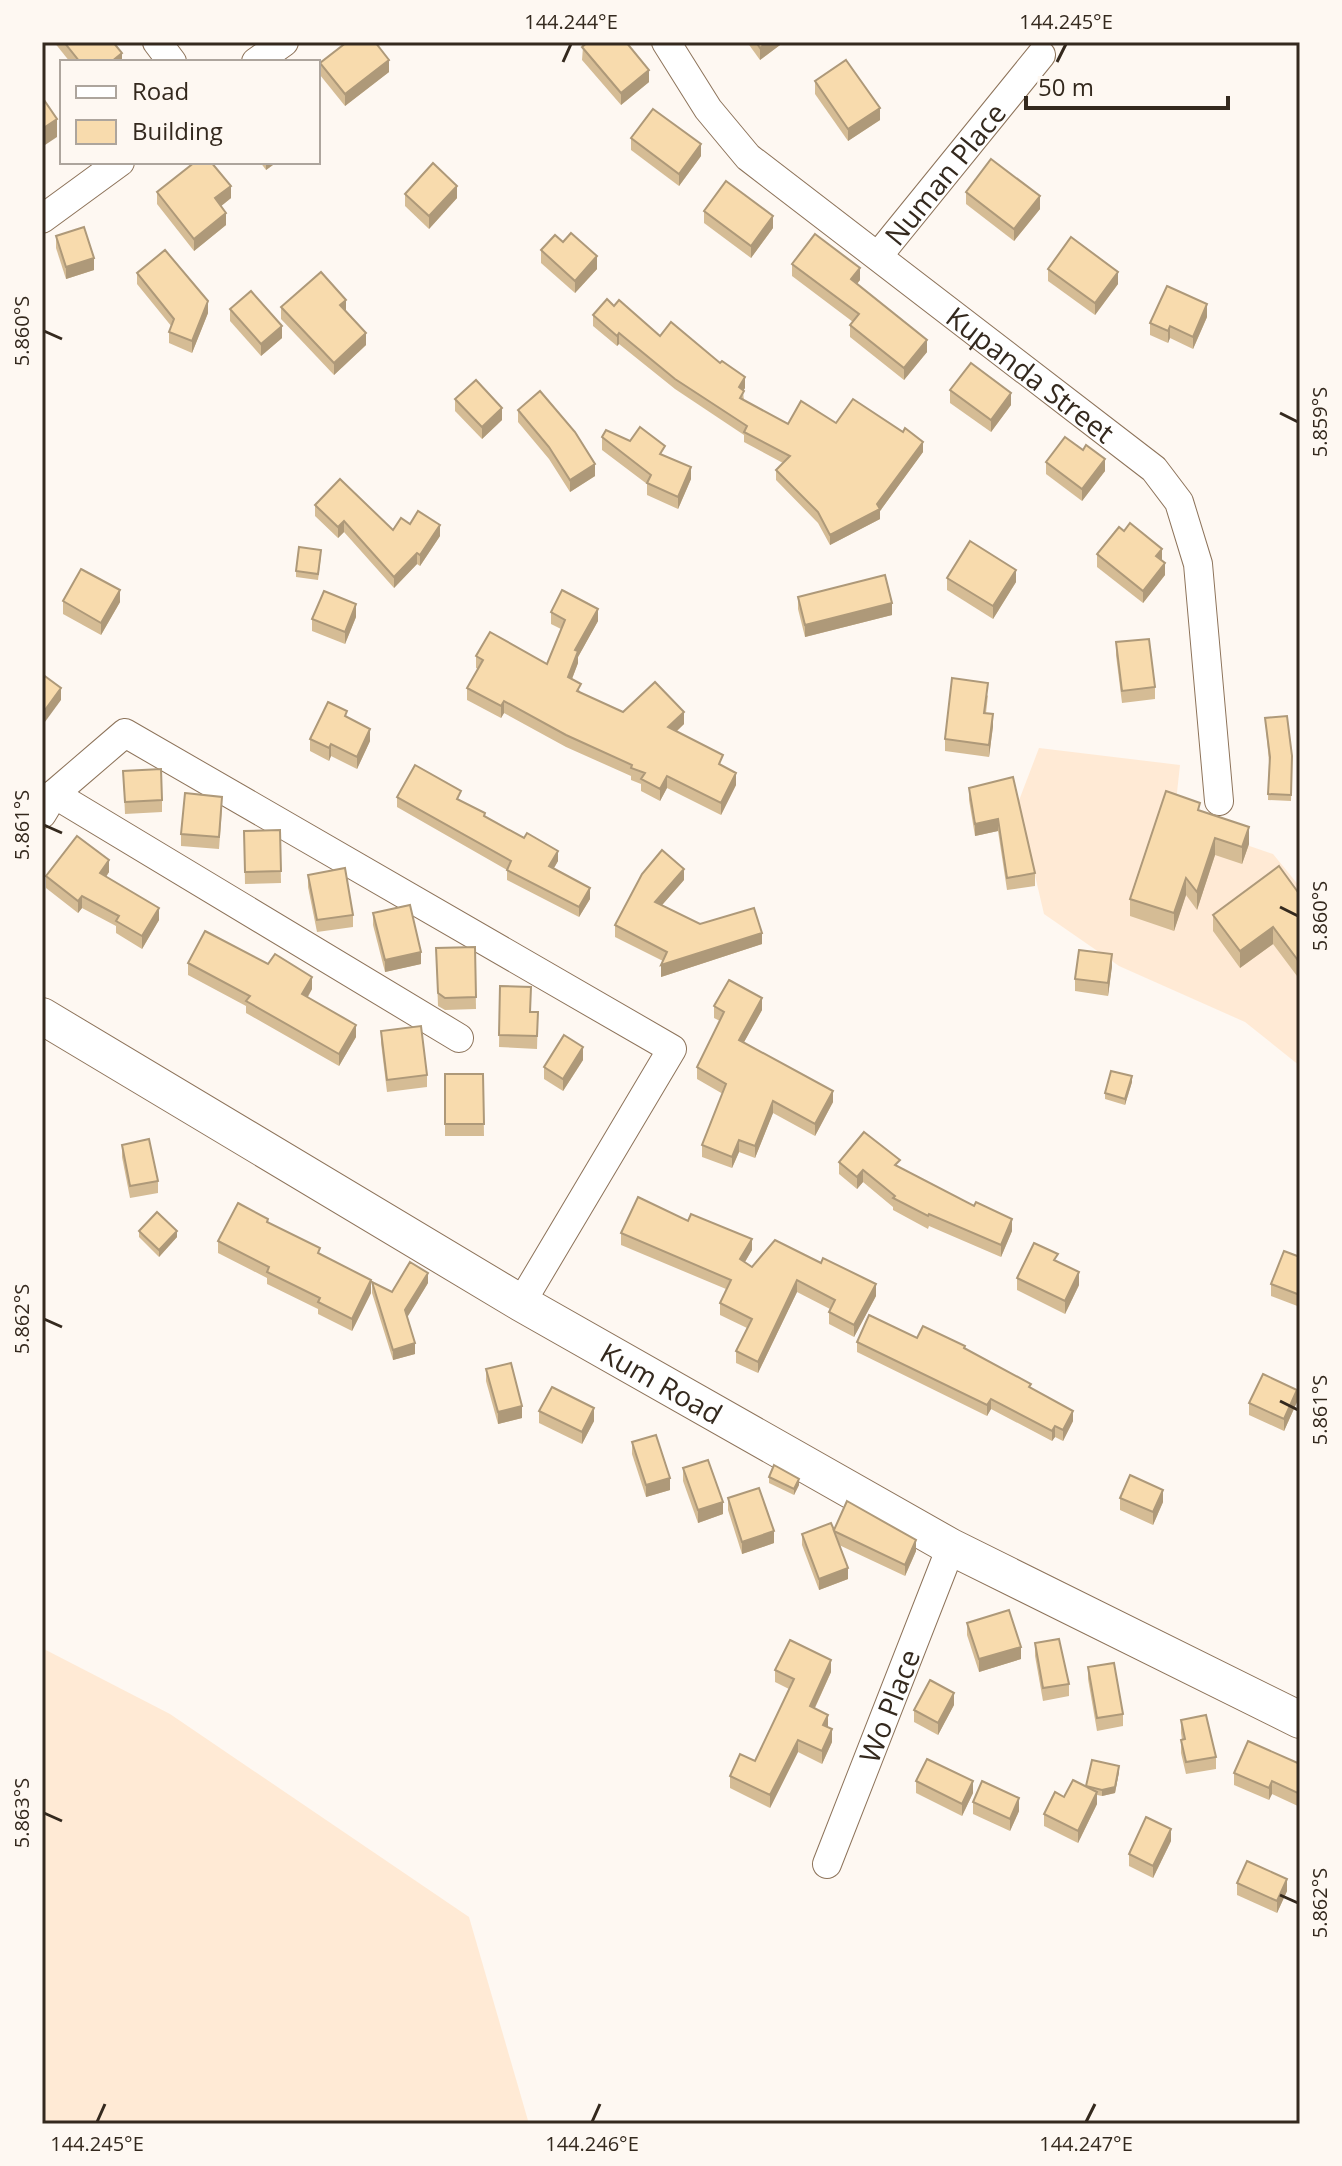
<svg xmlns="http://www.w3.org/2000/svg" width="1342" height="2166" font-family="'Open Sans',sans-serif">
<style>
.built{fill:#ffead5}
.lines{fill:none;stroke-linecap:round;stroke-linejoin:round}
.minor-casing{stroke:#8d735a;stroke-width:30}
.tertiary-casing{stroke:#8d735a;stroke-width:38}
.minor{stroke:#fff;stroke-width:28}
.tertiary{stroke:#fff;stroke-width:36}
.wall{fill:#d5bc95}
.shaded-wall{fill:#ae9979}
.building{fill:#f8dbad;stroke:#ae9979;stroke-width:2}
.ticks{fill:none;stroke:#34291e;stroke-width:3}
.labels{text-anchor:middle;dominant-baseline:central;stroke-width:7;stroke-linejoin:round;paint-order:stroke}
.street-label{font-size:28px;fill:#34291e;stroke:#fef8f2}
.neatline{fill:none;stroke:#34291e;stroke-width:3}
.ticks-label{font-size:20px;text-anchor:middle;fill:#34291e}
</style>
<rect width="100%" height="100%" fill="#fef8f2"/>
<g class="built">
<polygon points="1039,748 1180,765 1174,820 1273,854 1300,887 1300,1066 1245,1022 1119,966 1044,914 1018,803"/>
<polygon points="42,1648 170,1714 469,1917 529,2124 42,2124"/>
</g>
<g class="lines">
<g class="minor-casing">
<g id="minor">
<polyline points="157,42 172,62"/>
<path id="s1" d="M666,42L708,109L748,157L1154,469L1179,502L1198,564L1219,801"/>
<polyline points="256,62 284,42"/>
<polyline points="42,219 120,162"/>
<path id="s2" d="M878,256L1041,55"/>
<polyline points="54,794 459,1038"/>
<polyline points="42,814 54,794 125,733 672,1049 521,1303"/>
<path id="s3" d="M827,1864L951,1547"/>
</g>
</g>
<g class="tertiary-casing">
<g id="tertiary">
<path id="s4" d="M42,1016L521,1303L951,1547L1300,1720"/>
</g>
</g>
<use href="#minor" class="minor"/>
<use href="#tertiary" class="tertiary"/>
</g>
<g class="wall">
<polygon points="54,42 113,42 122,62 70,62"/>
<polygon points="579,42 626,42 649,82 621,105 582,60 583,47"/>
<polygon points="747,42 784,42 760,60"/>
<polygon points="320,63 389,72 345,106 320,75"/>
<polygon points="815,81 880,120 848,141 815,94"/>
<polygon points="631,138 701,156 679,186 631,150"/>
<polygon points="260,162 277,162 266,170"/>
<polygon points="157,192 231,198 221,206 226,225 194,251 157,204"/>
<polygon points="966,192 1040,209 1014,241 966,204"/>
<polygon points="405,194 457,198 429,229 405,206"/>
<polygon points="704,211 773,228 751,258 704,223"/>
<polygon points="56,236 94,270 66,279 56,248"/>
<polygon points="563,242 597,269 575,293 541,263 541,250"/>
<polygon points="792,264 860,280 857,284 927,352 904,380 850,337 850,325 853,322 792,276"/>
<polygon points="1048,269 1118,284 1095,315 1048,281"/>
<polygon points="137,273 208,313 192,353 169,343 169,332 172,327 137,284"/>
<polygon points="614,306 660,336 745,388 743,391 744,401 788,424 836,423 923,452 880,511 880,519 830,545 818,523 776,480 776,470 783,463 744,442 744,435 675,389 619,344 617,346 593,326 593,315"/>
<polygon points="281,307 366,345 334,375 281,319"/>
<polygon points="230,309 282,338 261,356 230,321"/>
<polygon points="1207,317 1193,349 1170,338 1168,343 1150,335 1150,323"/>
<polygon points="950,390 1011,405 991,432 950,403"/>
<polygon points="455,399 502,420 482,439 455,411"/>
<polygon points="518,410 595,476 570,492 549,459 518,422"/>
<polygon points="602,437 665,456 691,479 678,509 647,495 647,484 602,450"/>
<polygon points="1083,450 1105,471 1082,501 1046,474 1046,462"/>
<polygon points="315,505 393,530 410,524 440,536 420,566 417,564 394,588 344,532 338,538 315,516"/>
<polygon points="1097,554 1162,561 1165,575 1143,603 1097,567"/>
<polygon points="321,556 318,580 296,577 296,571"/>
<polygon points="947,578 1016,582 993,619 947,590"/>
<polygon points="798,597 892,615 805,637 798,609"/>
<polygon points="63,601 120,602 101,635 63,614"/>
<polygon points="551,612 598,621 578,657 578,663 572,679 581,693 623,712 684,724 677,731 723,766 736,785 721,815 667,788 660,801 641,791 641,784 631,780 631,776 566,747 504,713 501,718 467,700 467,688 478,669 476,668 476,656 547,664 561,629 551,624"/>
<polygon points="356,617 345,644 312,631 312,619"/>
<polygon points="1116,642 1155,687 1155,699 1122,703 1116,655"/>
<polygon points="988,695 986,713 993,726 989,757 945,751 945,739"/>
<polygon points="347,718 370,741 357,769 331,756 329,761 310,751 310,739"/>
<polygon points="1265,718 1292,756 1291,801 1268,800 1269,762"/>
<polygon points="123,771 162,800 162,812 125,814"/>
<polygon points="1013,777 1035,873 1035,886 1007,890 998,831 975,836 969,800 969,788"/>
<polygon points="397,797 461,801 485,817 558,861 554,868 590,899 579,917 507,880 507,870 397,807"/>
<polygon points="222,809 219,849 181,846 181,834"/>
<polygon points="1200,810 1249,844 1242,864 1215,855 1197,910 1186,895 1174,931 1130,916 1130,899"/>
<polygon points="280,830 281,883 245,884 244,831"/>
<polygon points="109,872 106,877 159,920 142,949 116,933 116,926 82,908 78,913 46,888 46,876"/>
<polygon points="308,875 353,915 353,927 317,932 308,887"/>
<polygon points="684,880 662,905 700,924 762,944 661,977 663,961 615,937 615,925"/>
<polygon points="1300,895 1300,980 1273,944 1240,968 1213,931 1213,915"/>
<polygon points="373,913 421,964 385,972 373,925"/>
<polygon points="475,947 476,1009 445,1010 438,1006 436,948"/>
<polygon points="188,963 312,989 308,997 356,1037 339,1066 246,1013 246,1006 188,975"/>
<polygon points="1112,966 1108,996 1075,991 1075,979"/>
<polygon points="500,986 531,1012 538,1012 537,1049 499,1047"/>
<polygon points="714,1006 762,1010 744,1042 833,1102 815,1136 773,1113 755,1158 739,1152 732,1168 702,1157 702,1145 723,1094 697,1079 697,1067 720,1021 714,1018"/>
<polygon points="381,1031 427,1075 427,1087 387,1092 381,1043"/>
<polygon points="583,1060 563,1091 544,1079 544,1067"/>
<polygon points="445,1074 483,1074 484,1136 445,1136"/>
<polygon points="1132,1082 1125,1105 1105,1099 1105,1093"/>
<polygon points="122,1145 158,1181 158,1193 130,1198 122,1157"/>
<polygon points="839,1162 900,1168 1012,1231 1001,1257 929,1226 928,1229 893,1210 893,1207 863,1182 857,1189 839,1174"/>
<polygon points="268,1223 320,1254 371,1293 352,1331 318,1314 318,1309 267,1284 267,1278 218,1253 218,1241"/>
<polygon points="139,1231 177,1237 159,1257 139,1237"/>
<polygon points="621,1233 752,1250 745,1262 752,1267 876,1296 854,1337 829,1324 829,1312 830,1309 797,1292 758,1373 736,1363 736,1351 747,1328 720,1315 720,1303 726,1289 621,1245"/>
<polygon points="1300,1257 1300,1307 1271,1296 1271,1284"/>
<polygon points="1058,1262 1079,1285 1065,1314 1017,1290 1017,1278"/>
<polygon points="372,1282 392,1292 428,1283 407,1317 415,1354 393,1360 372,1293"/>
<polygon points="917,1338 965,1349 1031,1388 1073,1421 1063,1441 1055,1437 1052,1441 991,1409 987,1416 857,1352 857,1342"/>
<polygon points="486,1369 522,1418 498,1424 486,1381"/>
<polygon points="1297,1402 1284,1431 1249,1415 1249,1403"/>
<polygon points="539,1411 594,1421 582,1444 539,1423"/>
<polygon points="632,1442 670,1490 646,1497 632,1454"/>
<polygon points="683,1468 723,1514 698,1523 683,1481"/>
<polygon points="769,1477 799,1485 794,1495 769,1483"/>
<polygon points="728,1498 774,1543 742,1554 728,1510"/>
<polygon points="1120,1498 1163,1502 1153,1525 1120,1510"/>
<polygon points="834,1530 916,1551 905,1576 839,1545 848,1579 819,1590 802,1545 802,1534"/>
<polygon points="967,1623 1021,1659 979,1672 967,1635"/>
<polygon points="1035,1643 1069,1684 1069,1696 1043,1701 1035,1656"/>
<polygon points="1088,1667 1123,1714 1123,1726 1097,1731 1088,1679"/>
<polygon points="775,1670 831,1672 815,1708 828,1727 832,1742 822,1764 798,1752 770,1808 730,1788 730,1776 755,1761 789,1689 775,1682"/>
<polygon points="954,1705 938,1735 914,1722 914,1710"/>
<polygon points="1181,1720 1216,1757 1216,1769 1186,1774 1181,1753 1181,1740 1182,1740 1181,1733"/>
<polygon points="1300,1764 1300,1807 1272,1794 1269,1800 1234,1785 1234,1773"/>
<polygon points="1119,1772 1115,1793 1102,1796 1097,1795 1097,1804 1078,1843 1044,1826 1044,1814 1064,1797"/>
<polygon points="916,1781 973,1793 962,1816 916,1793"/>
<polygon points="973,1802 1019,1811 1010,1831 973,1814"/>
<polygon points="1171,1841 1153,1878 1129,1866 1129,1854"/>
<polygon points="1237,1883 1287,1891 1277,1913 1237,1895"/>
</g>
<g class="shaded-wall">
<polygon points="767,42 784,42 760,60 760,48"/>
<polygon points="122,53 122,62 111,62"/>
<polygon points="389,60 389,72 345,106 345,94"/>
<polygon points="649,70 649,82 621,105 621,93"/>
<polygon points="880,108 880,120 848,141 848,129"/>
<polygon points="57,119 57,137 42,147 42,129"/>
<polygon points="701,144 701,156 679,186 679,174"/>
<polygon points="266,162 277,162 266,170"/>
<polygon points="231,186 231,198 215,211 215,198"/>
<polygon points="457,186 457,198 429,229 429,216"/>
<polygon points="1040,196 1040,209 1014,241 1014,229"/>
<polygon points="226,213 226,225 194,251 194,239"/>
<polygon points="773,216 773,228 751,258 751,246"/>
<polygon points="597,256 597,269 575,293 575,281"/>
<polygon points="94,258 94,270 66,279 66,267"/>
<polygon points="860,268 860,280 851,291 851,279"/>
<polygon points="1118,272 1118,284 1095,315 1095,303"/>
<polygon points="346,300 346,313 340,305"/>
<polygon points="208,301 208,313 192,353 192,341"/>
<polygon points="1207,304 1207,317 1193,349 1193,337"/>
<polygon points="282,326 282,338 261,356 261,344"/>
<polygon points="1170,326 1170,338 1168,343 1168,331"/>
<polygon points="366,333 366,345 334,375 334,363"/>
<polygon points="619,333 619,344 617,346 617,336"/>
<polygon points="927,340 927,352 904,380 904,368"/>
<polygon points="745,377 745,388 739,398 739,387"/>
<polygon points="1011,393 1011,405 991,432 991,420"/>
<polygon points="502,408 502,420 482,439 482,427"/>
<polygon points="923,442 923,452 880,511 880,519 830,545 830,535 877,504"/>
<polygon points="1105,459 1105,471 1082,501 1082,489"/>
<polygon points="595,464 595,476 570,492 570,480"/>
<polygon points="691,467 691,479 678,509 678,497"/>
<polygon points="344,521 344,532 338,538 338,527"/>
<polygon points="440,525 440,536 420,566 420,555"/>
<polygon points="1162,549 1162,561 1156,556"/>
<polygon points="417,553 417,564 394,588 394,577"/>
<polygon points="1165,563 1165,575 1143,603 1143,591"/>
<polygon points="1016,570 1016,582 993,619 993,606"/>
<polygon points="120,590 120,602 101,635 101,623"/>
<polygon points="892,603 892,615 805,637 805,625"/>
<polygon points="356,604 356,617 345,644 345,632"/>
<polygon points="598,609 598,621 578,657 578,663 568,689 568,677 575,650"/>
<polygon points="61,688 61,700 42,726 42,714"/>
<polygon points="504,701 504,713 501,718 501,706"/>
<polygon points="684,712 684,724 668,739 668,727"/>
<polygon points="993,714 993,726 989,757 989,745"/>
<polygon points="370,729 370,741 357,769 357,757"/>
<polygon points="331,744 331,756 329,761 329,748"/>
<polygon points="736,773 736,785 721,815 721,803"/>
<polygon points="667,776 667,788 660,801 660,789"/>
<polygon points="998,819 998,831 975,836 975,824"/>
<polygon points="1249,827 1249,844 1242,864 1242,847"/>
<polygon points="1215,838 1215,855 1197,910 1197,892"/>
<polygon points="558,851 558,861 549,876 549,866"/>
<polygon points="109,860 109,872 100,885 100,873"/>
<polygon points="684,869 684,880 655,913 655,902"/>
<polygon points="1186,878 1186,895 1174,931 1174,913"/>
<polygon points="590,888 590,899 579,917 579,907"/>
<polygon points="82,896 82,908 78,913 78,901"/>
<polygon points="159,908 159,920 142,949 142,936"/>
<polygon points="1273,927 1273,944 1240,968 1240,951"/>
<polygon points="762,933 762,944 661,977 661,965"/>
<polygon points="421,952 421,964 385,972 385,960"/>
<polygon points="1112,954 1112,966 1108,996 1108,983"/>
<polygon points="312,977 312,989 302,1006 302,994"/>
<polygon points="762,998 762,1010 739,1051 739,1040"/>
<polygon points="356,1025 356,1037 339,1066 339,1054"/>
<polygon points="583,1047 583,1060 563,1091 563,1079"/>
<polygon points="1132,1076 1132,1082 1125,1105 1125,1099"/>
<polygon points="833,1091 833,1102 815,1136 815,1124"/>
<polygon points="773,1101 773,1113 755,1158 755,1146"/>
<polygon points="739,1140 739,1152 732,1168 732,1157"/>
<polygon points="863,1170 863,1182 857,1189 857,1177"/>
<polygon points="1012,1219 1012,1231 1001,1257 1001,1245"/>
<polygon points="177,1231 177,1237 159,1257 159,1250"/>
<polygon points="752,1239 752,1250 740,1270 740,1259"/>
<polygon points="1079,1272 1079,1285 1065,1314 1065,1301"/>
<polygon points="428,1273 428,1283 405,1321 405,1310"/>
<polygon points="371,1280 371,1293 352,1331 352,1319"/>
<polygon points="797,1280 797,1292 758,1373 758,1362"/>
<polygon points="876,1284 876,1296 854,1337 854,1325"/>
<polygon points="415,1343 415,1354 393,1360 393,1350"/>
<polygon points="1297,1390 1297,1402 1284,1431 1284,1419"/>
<polygon points="991,1399 991,1409 987,1416 987,1405"/>
<polygon points="522,1406 522,1418 498,1424 498,1412"/>
<polygon points="594,1408 594,1421 582,1444 582,1432"/>
<polygon points="1073,1411 1073,1421 1063,1441 1063,1430"/>
<polygon points="1055,1426 1055,1437 1052,1441 1052,1431"/>
<polygon points="670,1478 670,1490 646,1497 646,1485"/>
<polygon points="799,1479 799,1485 794,1495 794,1489"/>
<polygon points="1163,1490 1163,1502 1153,1525 1153,1512"/>
<polygon points="723,1502 723,1514 698,1523 698,1510"/>
<polygon points="774,1531 774,1543 742,1554 742,1542"/>
<polygon points="916,1540 916,1551 905,1576 905,1565"/>
<polygon points="848,1568 848,1579 819,1590 819,1579"/>
<polygon points="1021,1647 1021,1659 979,1672 979,1659"/>
<polygon points="831,1660 831,1672 810,1718 810,1706"/>
<polygon points="954,1693 954,1705 938,1735 938,1723"/>
<polygon points="828,1715 828,1727 823,1725"/>
<polygon points="832,1729 832,1742 822,1764 822,1751"/>
<polygon points="798,1740 798,1752 770,1808 770,1795"/>
<polygon points="1119,1766 1119,1772 1115,1793 1102,1796 1102,1790"/>
<polygon points="973,1781 973,1793 962,1816 962,1804"/>
<polygon points="1272,1781 1272,1794 1269,1800 1269,1788"/>
<polygon points="1097,1792 1097,1804 1078,1843 1078,1831"/>
<polygon points="1019,1798 1019,1811 1010,1831 1010,1819"/>
<polygon points="1171,1829 1171,1841 1153,1878 1153,1866"/>
<polygon points="1287,1879 1287,1891 1277,1913 1277,1901"/>
</g>
<g class="building">
<polygon points="64,42 113,42 122,53 111,62 80,62"/>
<polygon points="347,42 375,42 389,60 345,94 320,63"/>
<polygon points="588,42 626,42 649,70 621,93 582,47"/>
<polygon points="756,42 767,42 760,48"/>
<polygon points="846,60 880,108 848,129 815,81"/>
<polygon points="42,97 57,119 42,129"/>
<polygon points="653,109 701,144 679,174 631,138"/>
<polygon points="991,159 1040,196 1014,229 966,192"/>
<polygon points="195,162 211,162 231,186 215,198 226,213 194,239 157,192"/>
<polygon points="433,163 457,186 429,216 405,194"/>
<polygon points="726,181 773,216 751,246 704,211"/>
<polygon points="84,227 94,258 66,267 56,236"/>
<polygon points="571,233 597,256 575,281 541,250 555,235 563,242"/>
<polygon points="815,234 860,268 851,279 927,340 904,368 850,325 859,314 792,264"/>
<polygon points="1071,237 1118,272 1095,303 1048,269"/>
<polygon points="165,250 208,301 192,341 169,332 174,319 137,273"/>
<polygon points="321,272 346,300 340,305 366,333 334,363 281,307"/>
<polygon points="1167,286 1207,304 1193,337 1170,326 1168,331 1150,323"/>
<polygon points="251,291 282,326 261,344 230,309"/>
<polygon points="607,299 614,306 619,300 660,336 671,322 720,363 722,361 745,377 739,387 744,391 740,398 788,424 801,401 836,423 853,399 903,432 905,428 923,442 877,504 880,509 830,535 818,512 776,470 790,456 744,432 747,426 675,379 619,333 617,336 593,315"/>
<polygon points="971,363 1011,393 991,420 950,390"/>
<polygon points="476,380 502,408 482,427 455,399"/>
<polygon points="540,391 575,432 595,464 570,480 549,447 518,410"/>
<polygon points="640,427 665,446 660,454 691,467 678,497 647,483 651,475 602,437 606,430 630,441"/>
<polygon points="1065,437 1083,450 1086,445 1105,459 1082,489 1046,462"/>
<polygon points="340,479 393,530 401,518 410,524 418,511 440,525 420,555 417,553 394,577 344,521 338,527 315,505"/>
<polygon points="1130,523 1162,549 1156,556 1165,563 1143,591 1097,554 1119,527 1124,531"/>
<polygon points="970,541 1016,570 993,606 947,578"/>
<polygon points="299,547 321,550 318,574 296,571"/>
<polygon points="81,569 120,590 101,623 63,601"/>
<polygon points="885,575 892,603 805,625 798,597"/>
<polygon points="562,590 598,609 575,650 578,651 568,677 581,684 577,691 623,712 655,682 684,712 668,727 723,755 719,764 736,773 721,803 667,776 660,789 641,779 645,773 631,768 632,765 566,735 504,701 501,706 467,688 483,660 476,656 490,632 547,664 565,620 551,612"/>
<polygon points="324,591 356,604 345,632 312,619"/>
<polygon points="1149,639 1155,687 1122,691 1116,642"/>
<polygon points="42,674 61,688 42,714"/>
<polygon points="952,678 988,683 984,713 993,714 989,745 945,739"/>
<polygon points="328,702 347,711 345,716 370,729 357,757 331,744 329,748 310,739"/>
<polygon points="1287,716 1292,756 1291,795 1268,794 1270,757 1265,718"/>
<polygon points="415,765 461,791 457,799 485,813 484,816 524,838 527,833 558,851 549,866 590,888 579,907 507,870 511,861 397,797"/>
<polygon points="161,769 162,800 125,802 123,771"/>
<polygon points="1013,777 1035,873 1007,878 998,819 975,824 969,788"/>
<polygon points="1166,791 1200,803 1198,810 1249,827 1242,847 1215,838 1197,892 1186,878 1174,913 1130,899"/>
<polygon points="185,793 222,797 219,837 181,834"/>
<polygon points="280,830 281,871 245,872 244,831"/>
<polygon points="77,836 109,860 100,873 159,908 142,936 116,921 119,916 82,896 78,901 46,876"/>
<polygon points="662,850 684,869 655,902 700,924 754,908 762,933 661,965 667,952 615,925 642,874"/>
<polygon points="1279,866 1300,895 1300,963 1273,927 1240,951 1213,915"/>
<polygon points="345,868 353,915 317,920 308,875"/>
<polygon points="410,905 421,952 385,960 373,913"/>
<polygon points="205,931 268,964 275,954 312,977 302,994 356,1025 339,1054 246,1001 250,996 188,963"/>
<polygon points="475,947 476,997 445,998 438,993 436,948"/>
<polygon points="1079,950 1112,954 1108,983 1075,979"/>
<polygon points="729,980 762,998 739,1040 833,1091 815,1124 773,1101 755,1146 739,1140 732,1157 702,1145 726,1084 697,1067 724,1012 714,1006"/>
<polygon points="500,986 531,987 530,1012 538,1012 537,1036 499,1035"/>
<polygon points="421,1026 427,1075 387,1080 381,1031"/>
<polygon points="564,1035 583,1047 563,1079 544,1067"/>
<polygon points="1111,1071 1132,1076 1125,1099 1105,1093"/>
<polygon points="445,1074 483,1074 484,1124 445,1124"/>
<polygon points="864,1132 900,1160 895,1165 974,1206 976,1202 1012,1219 1001,1245 929,1214 928,1216 893,1198 895,1196 863,1170 857,1177 839,1162"/>
<polygon points="149,1139 158,1181 130,1186 122,1145"/>
<polygon points="638,1197 688,1221 691,1214 752,1239 740,1259 752,1267 775,1240 821,1263 823,1258 876,1284 854,1325 829,1312 835,1300 797,1280 758,1362 736,1351 752,1319 720,1303 731,1280 621,1233"/>
<polygon points="238,1203 268,1219 267,1222 320,1248 318,1253 371,1280 352,1319 318,1302 320,1298 267,1272 269,1267 218,1241"/>
<polygon points="157,1212 177,1231 159,1250 139,1231"/>
<polygon points="1034,1243 1058,1254 1054,1260 1079,1272 1065,1301 1017,1278"/>
<polygon points="1284,1251 1300,1257 1300,1295 1271,1284"/>
<polygon points="410,1262 428,1273 405,1310 415,1343 393,1350 372,1282 392,1292"/>
<polygon points="869,1315 917,1338 923,1326 965,1346 964,1348 1031,1384 1029,1387 1073,1411 1063,1430 1055,1426 1052,1431 991,1399 987,1405 857,1342"/>
<polygon points="511,1363 522,1406 498,1412 486,1369"/>
<polygon points="1263,1374 1297,1390 1284,1419 1249,1403"/>
<polygon points="552,1387 594,1408 582,1432 539,1411"/>
<polygon points="656,1435 670,1478 646,1485 632,1442"/>
<polygon points="708,1460 723,1502 698,1510 683,1468"/>
<polygon points="774,1465 799,1479 794,1489 769,1477"/>
<polygon points="1130,1475 1163,1490 1153,1512 1120,1498"/>
<polygon points="759,1488 774,1531 742,1542 728,1498"/>
<polygon points="847,1501 916,1540 905,1565 834,1531 848,1568 819,1579 802,1534 831,1523 834,1530"/>
<polygon points="1009,1610 1021,1647 979,1659 967,1623"/>
<polygon points="1059,1639 1069,1684 1043,1688 1035,1643"/>
<polygon points="790,1640 831,1660 810,1706 828,1715 823,1725 832,1729 822,1751 798,1740 770,1795 730,1776 740,1754 755,1761 794,1679 775,1670"/>
<polygon points="1114,1663 1123,1714 1097,1718 1088,1667"/>
<polygon points="930,1680 954,1693 938,1723 914,1710"/>
<polygon points="1206,1715 1216,1757 1186,1762 1181,1740 1185,1739 1181,1720"/>
<polygon points="1248,1741 1300,1764 1300,1794 1272,1781 1269,1788 1234,1773"/>
<polygon points="927,1759 973,1781 962,1804 916,1781"/>
<polygon points="1092,1760 1119,1766 1115,1787 1102,1790 1086,1786"/>
<polygon points="1073,1780 1097,1792 1078,1831 1044,1814 1055,1792 1064,1797"/>
<polygon points="982,1781 1019,1798 1010,1819 973,1802"/>
<polygon points="1146,1817 1171,1829 1153,1866 1129,1854"/>
<polygon points="1247,1861 1287,1879 1277,1901 1237,1883"/>
</g>
<path class="ticks" d="M563,62L571,44M1057,62L1066,44M44,331L62,339M1280,413L1298,422M44,825L62,833M1280,907L1298,916M44,1319L62,1327M1280,1401L1298,1410M44,1813L62,1821M1280,1895L1298,1903M97,2122L105,2104M592,2122L600,2104M1086,2122L1095,2104"/>
<g class="labels">
<g class="street-label">
<text stroke="none"><textPath href="#s2" startOffset="106">Numan Place</textPath></text>
<text stroke="none"><textPath href="#s1" startOffset="498">Kupanda Street</textPath></text>
<text stroke="none"><textPath href="#s4" startOffset="720">Kum Road</textPath></text>
<text stroke="none"><textPath href="#s3" startOffset="170">Wo Place</textPath></text>
</g>
</g>
<rect width="1342" height="2166" fill="none" stroke="#fef8f2" stroke-width="88"/>
<rect x="60" y="60" width="260" height="104" fill="#fef8f2" stroke="#ada59d" stroke-width="2"/>
<rect x="76" y="86" width="40" height="12" fill="#ffffff" stroke="#ada59d" stroke-width="2"/>
<text x="132" y="100" font-size="24" fill="#34291e">Road</text>
<rect x="76" y="120" width="40" height="24" fill="#f8dbad" stroke="#ada59d" stroke-width="2"/>
<text x="132" y="140" font-size="24" fill="#34291e">Building</text>
<path d="M1026 96v12h202v-12" fill="none" stroke="#34291e" stroke-width="4"/>
<text x="1038" y="96" font-size="24" fill="#34291e" stroke="#fef8f2" stroke-width="6" paint-order="stroke">50 m</text>
<rect x="44" y="44" width="1254" height="2078" class="neatline"/>
<g class="ticks-label">
<text x="571" y="29">144.244°E</text>
<text x="1066" y="29">144.245°E</text>
<text transform="translate(22 331) rotate(-90)" y="7">5.860°S</text>
<text transform="translate(1320 422) rotate(-90)" y="7">5.859°S</text>
<text transform="translate(22 825) rotate(-90)" y="7">5.861°S</text>
<text transform="translate(1320 916) rotate(-90)" y="7">5.860°S</text>
<text transform="translate(22 1319) rotate(-90)" y="7">5.862°S</text>
<text transform="translate(1320 1410) rotate(-90)" y="7">5.861°S</text>
<text transform="translate(22 1813) rotate(-90)" y="7">5.863°S</text>
<text transform="translate(1320 1903) rotate(-90)" y="7">5.862°S</text>
<text x="97" y="2151">144.245°E</text>
<text x="592" y="2151">144.246°E</text>
<text x="1086" y="2151">144.247°E</text>
</g>
</svg>
